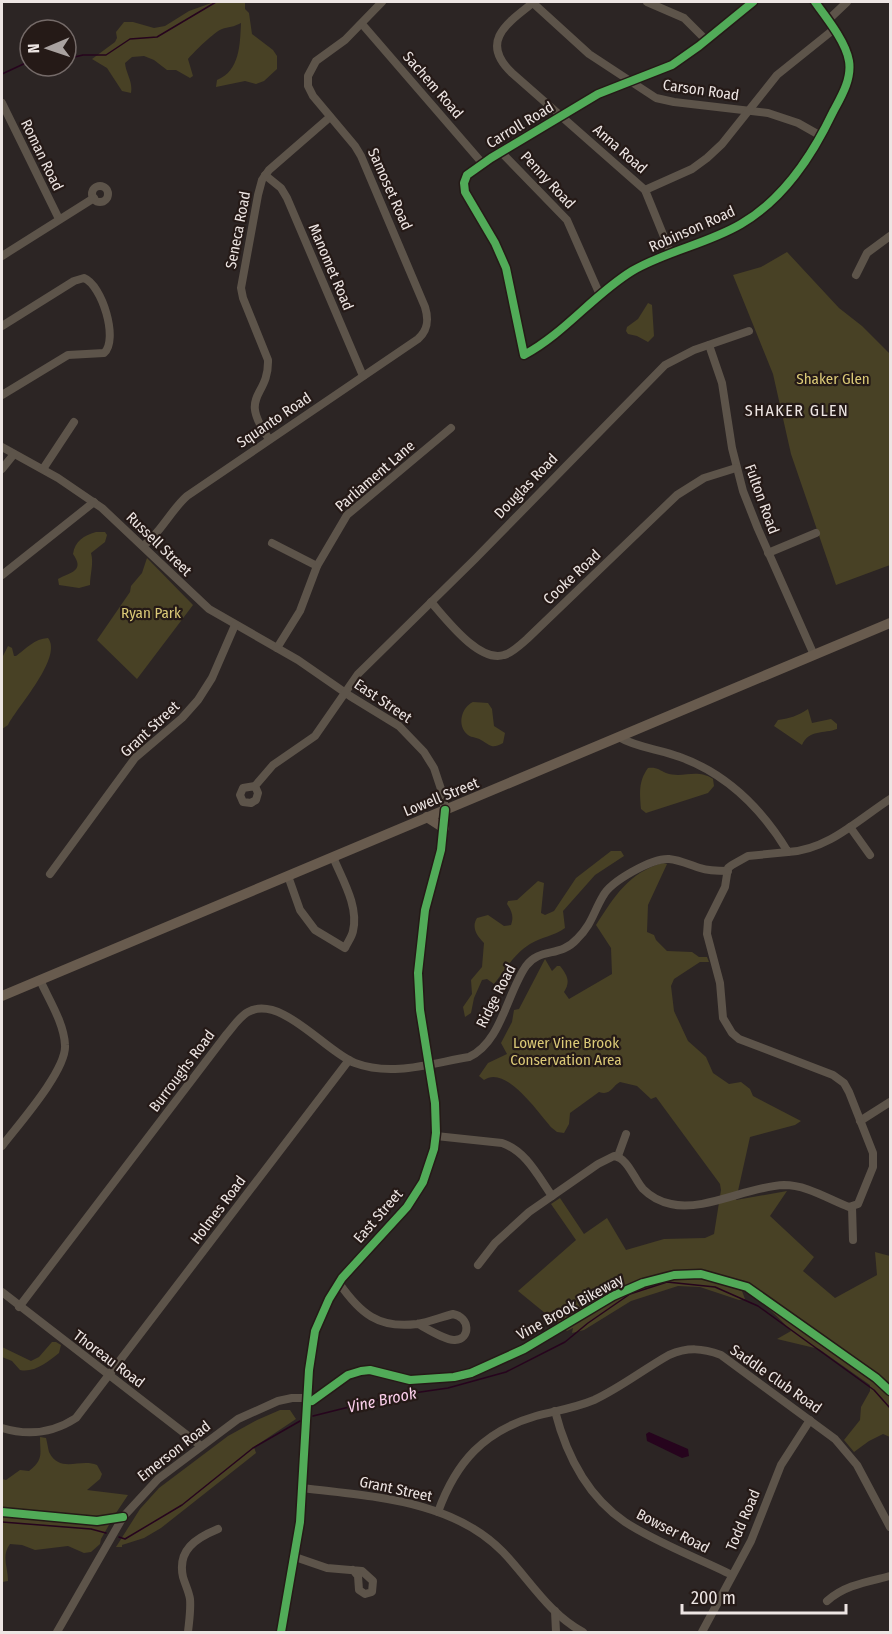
<svg xmlns="http://www.w3.org/2000/svg" width="892" height="1634" font-family="'Fira Sans Condensed',sans-serif">
<style>
.green{fill:#484125}
.water{fill:#26041d}
.lines{fill:none;stroke-linecap:round;stroke-linejoin:round}
.stream{stroke:#26041d;stroke-width:1.5}
.minor{stroke:#5d544a;stroke-width:8}
.major{stroke:#685b4e;stroke-width:10}
.cycleway-casing{stroke:#251a17;stroke-width:11}
.cycleway{stroke:#51ab58;stroke-width:8}
.labels{text-anchor:middle;dominant-baseline:central;stroke-width:4.5;stroke-linejoin:round;paint-order:stroke}
.street-label{font-size:15px;fill:#ede5e3;stroke:#251a17}
.park-label{font-size:15px;fill:#dbc977;stroke:#251a17}
.neighbourhood-label{font-size:16px;letter-spacing:1.5px;fill:#ede5e3;stroke:#251a17}
.water-label{font-size:16px;font-style:italic;fill:#fccfec;stroke:#251a17}
</style>
<rect width="100%" height="100%" fill="#2c2524"/>
<g class="green">
<path d="M214,2H245V9L249,13L252,34L273,50L277,56V69L264,81L256,84L245,81L216,87L217,80C240,71 240,44 241,23C234,27 228,27 222,29C214,32 194,52 188,59L193,76L190,78L176,70H167L154,60L144,56L132,57L125,63C126,74 133,81 131,93L122,91L107,68L92,59L115,42L117,38L116,32L124,22H133L154,28L165,26L189,11Z"/>
<polygon points="787,252 839,308 862,326 890,354 890,565 836,585 791,454 773,374 733,275 761,267"/>
<polygon points="648,303 652,305 654,336 648,342 637,336 628,334 626,331 627,327 638,319"/>
<path d="M96,532H105L107,535L105,542L91,553C94,564 90,574 90,585L79,588L59,585L58,579C71,572 85,571 73,554C75,541 83,536 96,532Z"/>
<polygon points="147,558 193,605 137,679 97,640 130,592 131,586 142,573"/>
<path d="M48,638C63,657 18,706 8,725L2,729V733V658L8,646L12,648L14,656H16C27,648 34,639 48,638Z"/>
<path d="M473,702L488,703L492,709L494,726L505,733L503,743C492,749 491,746 481,740C477,737 472,738 468,735C456,725 462,707 473,702Z"/>
<path d="M808,709L812,723L831,719L837,724V729C824,734 809,729 802,745L774,726L778,720C791,718 797,716 808,709Z"/>
<path d="M648,768C657,767 659,770 666,773C683,779 696,768 713,779L714,786L708,793L646,813L641,809C640,793 638,782 648,768Z"/>
<path d="M611,851H621L624,856L595,875L563,911L565,928C554,936 541,937 530,944C514,954 505,970 494,984L487,979L482,980L474,998L471,1013L465,1017L463,1007L472,994L471,980L482,967L484,943C477,936 471,927 477,918L488,915L504,926L511,925C514,917 512,911 507,904L508,901L517,900L538,881L544,883L541,913L545,915L554,911L576,878Z"/>
<path d="M663,863L667,864L648,905L647,932L654,935L656,940L667,951L692,952L699,957H707L709,962H700L674,979L671,986L674,1011L688,1041L706,1057L713,1073L729,1084L741,1082L750,1089L753,1096L801,1121L795,1125L750,1137L736,1200L787,1191L770,1216L814,1257L803,1271L835,1298L877,1275L875,1252L890,1256V1437L883,1434L869,1441L854,1452L844,1440L860,1420L861,1407L870,1391V1385L819,1349L777,1339L791,1331C768,1305 740,1282 704,1278L742,1291L745,1299L739,1300L700,1287L678,1286L631,1301L584,1330L572,1333L573,1328L567,1331L518,1291L576,1240L551,1204L560,1198L584,1234L607,1218L626,1250L664,1239L705,1238L714,1234L721,1190L720,1184L656,1097L651,1099L637,1086L620,1082C612,1086 611,1096 599,1092L570,1113L569,1124L564,1133L557,1132L552,1128C539,1114 506,1064 484,1080L479,1076L488,1063L507,1054L501,1043L512,1022L514,1010L519,1009L545,959L552,971L557,966H560C567,975 571,981 564,992L569,999L612,974L611,948L596,925C614,897 629,872 663,863Z"/>
<path d="M52,1342H56L61,1345L59,1353C48,1362 34,1373 20,1370L12,1361L2,1357V1347L31,1361L39,1357Z"/>
<polygon points="280,1410 290,1410 296,1419 254,1447 256,1453 251,1457 161,1528 144,1538 122,1545 122,1547 116,1547 140,1509 159,1488 228,1436 257,1420"/>
<path d="M40,1437L46,1438C47,1442 48,1448 49,1452C60,1474 80,1458 97,1465L102,1474L100,1479L87,1490L128,1495L114,1516L101,1539L100,1544L91,1552L84,1553L68,1546L35,1550L22,1545L10,1544C1,1556 8,1567 8,1581L2,1582V1479L6,1480L20,1470L29,1471C44,1459 40,1454 40,1437Z"/>
</g>
<polygon class="water" points="649,1432 688,1449 689,1456 682,1458 647,1441 646,1434"/>
<g class="lines">
<g class="stream">
<polyline points="66,59 83,55 106,55 130,39 157,37 216,2"/>
<polyline points="2,74 30,61"/>
<polyline points="313,1416 393,1396 448,1388 506,1372 565,1342 588,1323 630,1294 667,1282 715,1287 758,1306 874,1390 890,1408"/>
<polyline points="2,1522 91,1529 106,1533"/>
<polyline points="119,1537 125,1539 182,1505 253,1448 300,1421"/>
</g>
<g class="minor">
<path d="M534,2C509,22 478,41 512,73L645,190L671,254"/>
<polyline points="647,2 684,18 706,40"/>
<path d="M753,2L699,46L672,65L598,94L491,158L467,175L464,183L465,192L495,243L506,268L524,355C565,333 593,295 632,271C666,251 707,244 741,224C784,199 812,156 833,112C841,97 852,79 849,61C846,42 826,17 815,2"/>
<polyline points="533,3 589,54 656,98 674,102 768,113 798,123 821,136"/>
<polyline points="828,20 847,2"/>
<polyline points="362,24 483,164"/>
<polyline points="2,103 59,219"/>
<polyline points="501,152 567,220 600,295"/>
<polyline points="265,175 281,188 287,198 363,376"/>
<circle cx="100" cy="194" r="8"/>
<polyline points="645,190 692,169 707,158 722,144 777,75 833,30"/>
<polyline points="2,256 94,198"/>
<polyline points="856,275 867,253 890,236"/>
<path d="M2,326L74,281L84,278C102,285 119,340 104,353L68,355L2,395"/>
<polyline points="709,345 722,383 732,448 743,491 758,529 814,655"/>
<path d="M269,439C237,393 269,399 268,360L243,298L241,288L258,195L262,180L269,170L330,117"/>
<polyline points="2,447 58,478 102,508 209,609 298,660 350,696 399,726 424,752 434,768 444,798 444,833 425,910 418,973 420,1010 435,1103 436,1133 434,1149 423,1182 407,1207 342,1278 329,1299 315,1331 309,1370 300,1522 281,1632"/>
<polyline points="2,469 14,454"/>
<polyline points="43,469 74,422"/>
<polyline points="272,543 317,566"/>
<path d="M143,546C161,533 170,511 187,496L418,339C428,330 429,320 425,307L361,156L355,146L313,96L308,86V76L316,61L345,40L382,2"/>
<polyline points="768,553 816,533"/>
<polyline points="2,575 94,502"/>
<path d="M431,602C446,619 479,663 504,655C512,653 520,645 527,639L677,495L704,478L736,468"/>
<polyline points="277,648 300,611 317,566 347,515 451,428"/>
<path d="M619,737C637,748 660,749 680,757C727,774 762,809 788,852C828,850 859,819 890,799"/>
<polyline points="255,786 258,793 256,800 251,803 243,802 240,795 243,788 255,786 273,765 315,736 358,674 475,559 665,365 694,350 749,331"/>
<polyline points="850,827 870,855"/>
<polyline points="50,874 135,758 182,718 198,700 212,678 235,625"/>
<path d="M288,876L300,910L315,930L345,948C347,943 352,937 353,931C359,906 342,879 333,857"/>
<polyline points="860,1121 890,1102"/>
<path d="M436,1136L502,1143C526,1151 538,1176 552,1196"/>
<path d="M2,1146C18,1125 67,1070 65,1045C64,1023 49,1000 40,980"/>
<polyline points="618,1156 626,1134"/>
<polyline points="852,1207 853,1240"/>
<path d="M478,1265L495,1243L529,1212L598,1164L614,1156C628,1158 634,1179 643,1189C651,1197 661,1202 671,1204C704,1212 749,1186 784,1185C807,1185 828,1199 849,1207L858,1204L873,1167V1153L849,1092L844,1083L833,1075L739,1039L732,1033L723,1018L720,983L707,934L708,921L725,887L728,868L732,865L748,856L788,852"/>
<path d="M339,1283C360,1313 378,1329 417,1324C429,1322 441,1317 453,1314C470,1317 471,1339 455,1340C446,1341 426,1328 418,1324"/>
<polyline points="2,1292 201,1446"/>
<path d="M19,1307L226,1035C233,1027 239,1017 248,1012C281,994 326,1052 355,1063C392,1077 432,1063 469,1057C501,1043 507,993 526,966C540,947 560,958 577,939C592,924 593,913 603,896C611,881 652,858 669,859C680,860 690,865 700,868C709,871 718,871 728,871"/>
<path d="M555,1411C566,1454 587,1496 625,1522C657,1543 698,1558 732,1575"/>
<path d="M2,1428C28,1436 53,1433 76,1418L349,1060"/>
<path d="M303,1488C372,1497 451,1499 503,1552C529,1579 549,1614 583,1632"/>
<path d="M438,1512C456,1462 484,1431 536,1416C555,1411 575,1408 594,1400C620,1388 644,1369 669,1355C688,1347 702,1348 721,1355L835,1439L857,1465L890,1527"/>
<polyline points="295,1557 327,1568 362,1571 373,1581 372,1592 365,1594 359,1590 358,1576 353,1570"/>
<path d="M827,1601C845,1585 867,1582 890,1576"/>
<polyline points="555,1611 556,1632"/>
<polyline points="57,1632 123,1517 158,1479 238,1419 278,1401 292,1398 307,1398"/>
<path d="M188,1632C189,1622 191,1610 190,1599C189,1592 185,1584 183,1577C177,1550 196,1538 218,1529"/>
<polyline points="702,1632 751,1541 781,1465 810,1420"/>
</g>
<g class="major">
<polyline points="427,817 444,828"/>
<polyline points="2,996 890,623"/>
</g>
<g class="cycleway-casing">
<g id="cycleway">
<path d="M753,2L699,46L672,65L598,94L491,158L467,175L464,183L465,192L495,243L506,268L524,355C565,333 593,295 632,271C666,251 707,244 741,224C784,199 812,156 833,112C841,97 852,79 849,61C846,42 826,17 815,2"/>
<polyline points="312,1401 348,1375 361,1371 370,1370 410,1380 454,1377 471,1373 524,1349 613,1296 643,1283 674,1275 701,1274 747,1287 876,1378 890,1391"/>
<polyline points="2,1512 97,1521 123,1517"/>
<polyline points="281,1632 300,1522 309,1370 315,1331 329,1299 342,1278 407,1207 423,1182 434,1149 436,1133 435,1103 420,1010 418,973 425,910 441,850 445,810"/>
</g>
</g>
<use href="#cycleway" class="cycleway"/>
</g>
<g class="labels">
<g class="street-label">
<text transform="translate(433 85) rotate(49)">Sachem Road</text>
<text transform="translate(701 90) rotate(8)">Carson Road</text>
<text transform="translate(520 125) rotate(-31)">Carroll Road</text>
<text transform="translate(620 149) rotate(41)">Anna Road</text>
<text transform="translate(42 155) rotate(64)">Roman Road</text>
<text transform="translate(548 180) rotate(47)">Penny Road</text>
<text transform="translate(390 189) rotate(66)">Samoset Road</text>
<text transform="translate(692 229) rotate(-24)">Robinson Road</text>
<text transform="translate(238 230) rotate(-79)">Seneca Road</text>
<text transform="translate(331 267) rotate(67)">Manomet Road</text>
<text transform="translate(274 420) rotate(-34)">Squanto Road</text>
<text transform="translate(375 476) rotate(-41)">Parliament Lane</text>
<text transform="translate(526 486) rotate(-46)">Douglas Road</text>
<text transform="translate(762 499) rotate(70)">Fulton Road</text>
<text transform="translate(159 544) rotate(44)">Russell Street</text>
<text transform="translate(572 577) rotate(-43)">Cooke Road</text>
<text transform="translate(383 701) rotate(34)">East Street</text>
<text transform="translate(150 729) rotate(-43)">Grant Street</text>
<text transform="translate(441 797) rotate(-22)">Lowell Street</text>
<text transform="translate(496 996) rotate(-63)">Ridge Road</text>
<text transform="translate(182 1071) rotate(-53)">Burroughs Road</text>
<text transform="translate(218 1210) rotate(-53)">Holmes Road</text>
<text transform="translate(378 1216) rotate(-49)">East Street</text>
<text transform="translate(570 1307) rotate(-29)">Vine Brook Bikeway</text>
<text transform="translate(109 1359) rotate(37)">Thoreau Road</text>
<text transform="translate(776 1379) rotate(35)">Saddle Club Road</text>
<text transform="translate(174 1451) rotate(-38)">Emerson Road</text>
<text transform="translate(396 1489) rotate(12)">Grant Street</text>
<text transform="translate(743 1520) rotate(-67)">Todd Road</text>
<text transform="translate(673 1531) rotate(27)">Bowser Road</text>
</g>
<g class="park-label">
<text x="833" y="379">Shaker Glen</text>
<text x="151" y="613">Ryan Park</text>
<text x="566" y="1043">Lower Vine Brook<tspan x="566" dy="17">Conservation Area</tspan></text>
</g>
<g class="neighbourhood-label">
<text x="797" y="410">SHAKER GLEN</text>
</g>
<g class="water-label">
<text transform="translate(382 1400) rotate(-12)">Vine Brook</text>
</g>
</g>
<rect width="892" height="1634" fill="none" stroke="#ede5e3" stroke-width="6"/>
<g transform="translate(48 48) rotate(268)"><circle r="28" fill="#251a17" stroke="#756b69" stroke-width="1.5"/>
<path d="M0-4.5L10 22L0 15L-10 22Z" fill="#a9a2a0"/>
<text y="-9" font-size="16" font-weight="bold" text-anchor="middle" fill="#ede5e3">N</text>
</g>
<path d="M682 1604v9h164v-9" fill="none" stroke="#ede5e3" stroke-width="3"/>
<text x="691" y="1604" font-size="18" fill="#ede5e3" stroke="#251a17" stroke-width="4.5" paint-order="stroke">200 m</text>
</svg>
